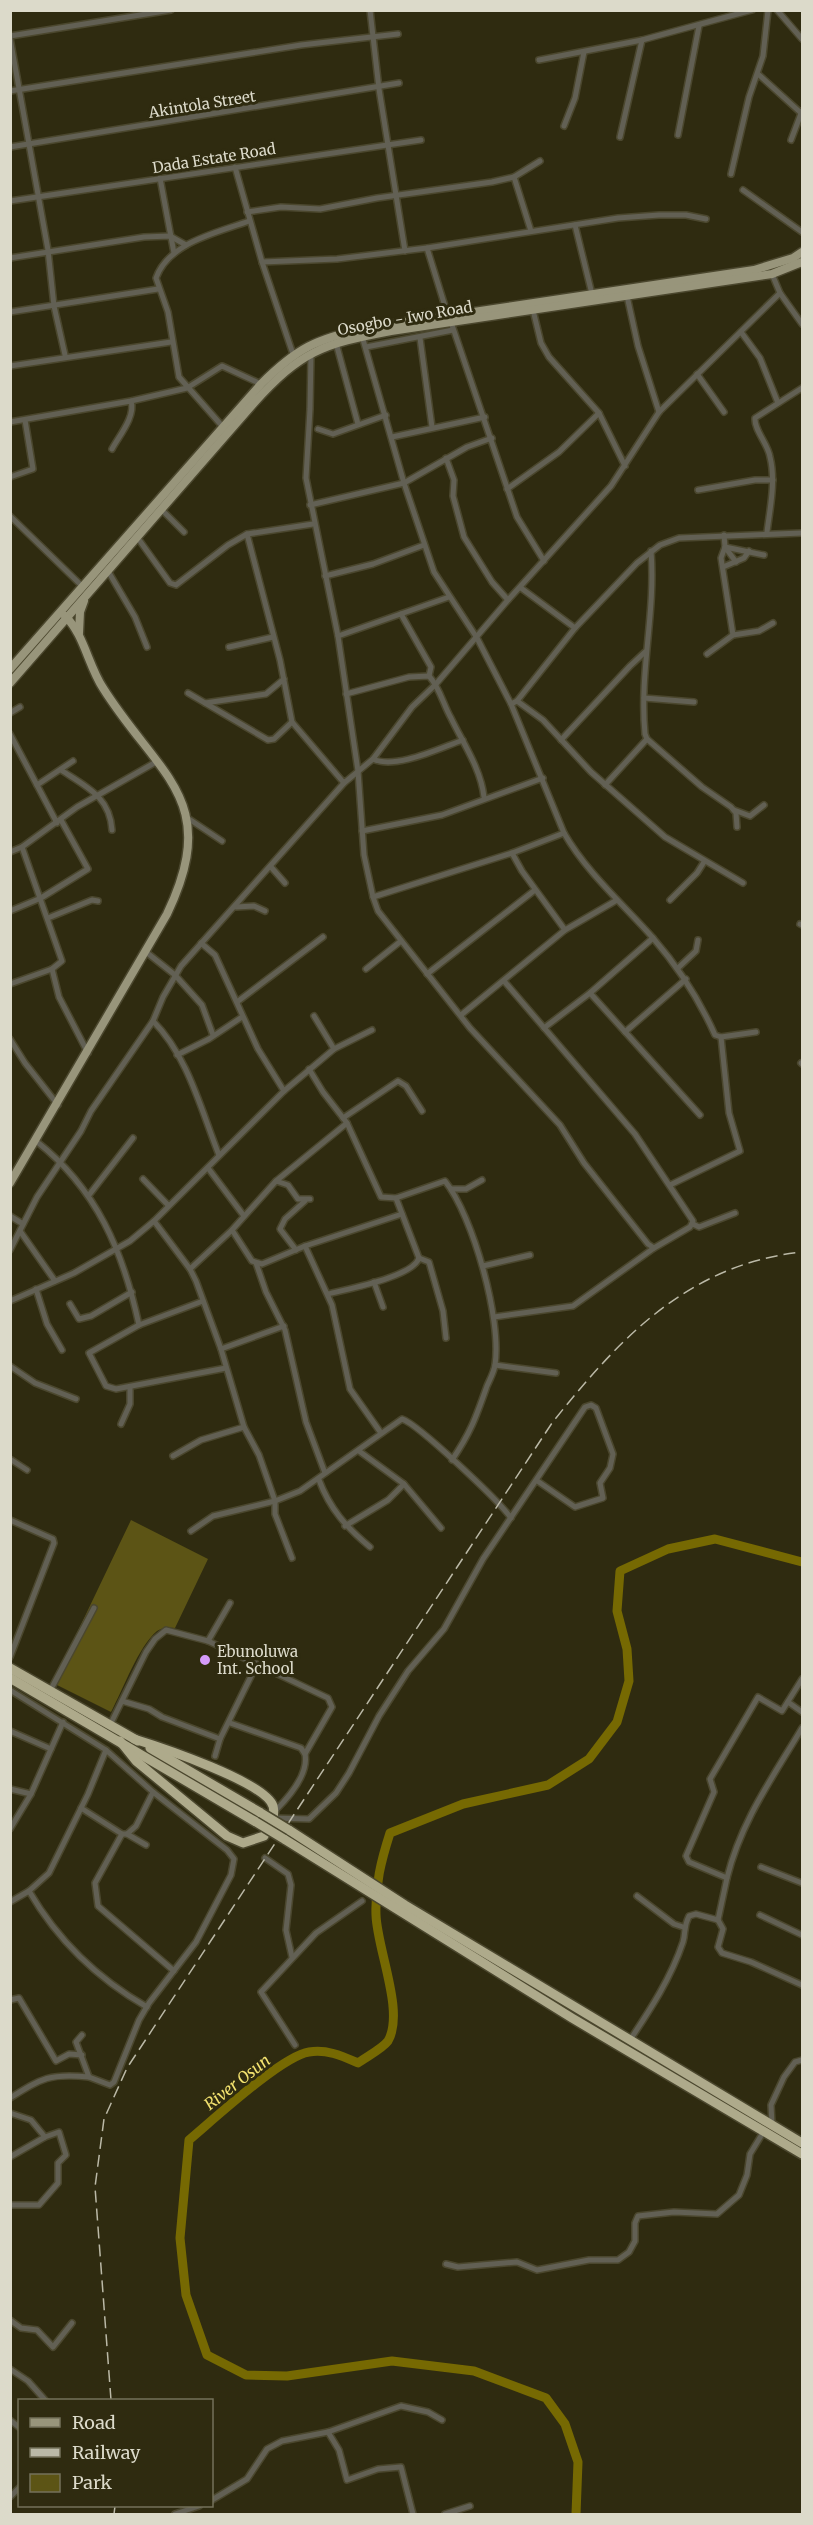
<svg xmlns="http://www.w3.org/2000/svg" width="813" height="2525" font-family="Merriweather,serif">
<style>
.green{fill:#5c5415}
.lines{fill:none;stroke-linecap:round;stroke-linejoin:round}
.river{stroke:#766902;stroke-width:9}
.street-casing{stroke:#4b472e;stroke-width:8}
.primary-casing{stroke:#4b472e;stroke-width:11}
.highway-casing{stroke:#4b472e;stroke-width:12}
.street{stroke:#626054;stroke-width:5}
.primary{stroke:#98957b;stroke-width:8}
.highway{stroke:#aeaa8b;stroke-width:9}
.rail{stroke:#bbb9a7;stroke-width:1.5;stroke-dasharray:12 6;stroke-linecap:butt}
.highway-bridge-casing{stroke:#4b472e;stroke-width:12;stroke-linecap:butt}
.highway-bridge{stroke:#aeaa8b;stroke-width:9}
.poi-dot{fill:#d59bfa;stroke:#2f2b10;stroke-width:2}
.labels{text-anchor:middle;dominant-baseline:central;stroke-width:6;stroke-linejoin:round;paint-order:stroke}
.street-label{font-size:15px;fill:#dcdaca;stroke:#2f2b10}
.poi-label{font-size:15px;fill:#dcdaca;stroke:#2f2b10;text-anchor:start}
.water-label{font-size:16px;font-style:italic;fill:#f3e26f;stroke:#2f2b10}
</style>
<rect width="100%" height="100%" fill="#2f2b10"/>
<path class="green" d="M131,1520L208,1559L175,1628C168,1627 163,1627 157,1631C138,1647 123,1690 111,1712L53,1683Z"/>
<g class="lines">
<path class="river" d="M576,2514L578,2462L565,2424L546,2398L474,2371L392,2361L287,2376L246,2375L207,2355L186,2295L180,2238L189,2140C213,2120 282,2056 309,2052C327,2049 342,2056 358,2063C366,2057 382,2049 388,2041C405,2012 377,1949 376,1915C375,1885 381,1861 390,1833L463,1804L548,1785L589,1759L617,1722L629,1681L627,1649L617,1611L620,1571L668,1549L715,1539L802,1562"/>
<g class="street-casing">
<g id="street">
<polyline points="370,10 379,89 405,251"/>
<polyline points="777,10 802,39"/>
<polyline points="10,36 171,10"/>
<polyline points="10,38 48,250 54,306 65,355"/>
<polyline points="539,60 642,40 752,10"/>
<polyline points="758,74 801,113"/>
<polyline points="10,91 301,45 398,34"/>
<polyline points="564,126 575,98 584,52"/>
<polyline points="678,135 699,26"/>
<polyline points="620,137 642,40"/>
<polyline points="791,140 802,111"/>
<polyline points="10,147 399,83"/>
<polyline points="235,167 262,262 293,354"/>
<polyline points="731,174 749,97 763,56 768,10"/>
<polyline points="514,177 531,231"/>
<polyline points="160,178 174,253"/>
<polyline points="743,190 802,232"/>
<polyline points="10,201 421,140"/>
<polyline points="247,212 281,207 320,209 377,198 492,182 514,177 540,161"/>
<polyline points="575,225 592,294"/>
<polyline points="427,248 448,316"/>
<polyline points="10,258 144,237 170,236 186,245"/>
<polyline points="262,262 337,259 427,248 618,218 659,215 686,215 706,219"/>
<polyline points="772,274 780,293 802,324"/>
<polyline points="627,296 638,346 659,412"/>
<polyline points="533,310 541,343 549,357 599,413 625,466"/>
<polyline points="10,312 158,289"/>
<polyline points="451,322 517,517 544,561"/>
<polyline points="741,332 760,358 778,403"/>
<path d="M362,336L404,483L434,572L477,638L511,704L564,833C587,873 623,904 653,938C679,968 699,999 715,1035L721,1037L756,1032"/>
<polyline points="420,338 432,427"/>
<polyline points="336,343 358,424"/>
<polyline points="366,347 453,330"/>
<polyline points="311,354 310,409 306,478 338,636 358,771 364,855 373,897 378,911 470,1028 560,1125 584,1163 648,1244 654,1248 690,1227 693,1221 635,1134 504,981"/>
<polyline points="10,366 171,342"/>
<polyline points="697,374 724,412"/>
<polyline points="10,422 131,401 187,388 222,366 261,384"/>
<path d="M223,427L179,377L168,312L156,278C169,242 217,233 249,221"/>
<polyline points="318,429 333,434 386,415"/>
<polyline points="392,437 485,417"/>
<path d="M112,449C119,436 136,416 131,401"/>
<polyline points="446,458 454,480 453,496 464,537 492,582 508,600"/>
<polyline points="10,477 33,469 25,420"/>
<polyline points="507,489 559,452 599,413"/>
<polyline points="698,490 755,480 773,480"/>
<polyline points="310,505 404,483 467,447 492,438"/>
<polyline points="161,509 184,532"/>
<polyline points="10,516 83,587"/>
<path d="M767,532C770,508 776,481 770,457C768,444 754,430 755,418L802,388"/>
<polyline points="247,534 280,660 292,722 344,783 373,759 412,707 436,684 508,600 611,486 659,412 780,293"/>
<polyline points="724,535 725,547 736,562"/>
<polyline points="137,537 170,583 176,585 228,545 247,534 313,524"/>
<polyline points="725,547 721,558 733,635"/>
<polyline points="725,547 764,555"/>
<path d="M651,551C656,612 639,672 645,734L647,739L702,787L731,807L736,813L737,827"/>
<polyline points="723,567 744,558 749,551"/>
<polyline points="108,571 135,617 147,647"/>
<polyline points="325,576 373,564 424,545"/>
<polyline points="521,588 575,628"/>
<polyline points="401,614 431,667 429,676"/>
<polyline points="338,636 449,597"/>
<polyline points="229,647 273,637"/>
<polyline points="707,654 733,635 759,631 773,623"/>
<polyline points="188,693 268,740 274,739 292,722"/>
<path d="M346,694L409,677L429,676C440,688 443,704 451,718C463,743 481,769 484,797"/>
<polyline points="644,698 694,702"/>
<polyline points="517,701 543,720 591,772 665,837 743,883"/>
<polyline points="205,703 266,694 284,679"/>
<polyline points="511,704 517,701 575,628 637,563 660,545 679,538 802,533"/>
<polyline points="10,713 20,707"/>
<polyline points="10,734 57,823"/>
<polyline points="561,740 630,666 645,652"/>
<path d="M373,759C395,770 440,748 463,740"/>
<path d="M61,770C87,787 110,797 112,830"/>
<polyline points="37,785 73,761"/>
<polyline points="605,785 647,739"/>
<polyline points="734,810 750,816 764,805"/>
<polyline points="189,819 222,841"/>
<polyline points="362,831 442,815 543,778"/>
<polyline points="10,852 22,847 77,807 156,762"/>
<polyline points="512,853 522,871 565,930"/>
<polyline points="271,867 285,883"/>
<polyline points="373,897 512,853 564,833"/>
<polyline points="670,900 697,873 704,862"/>
<polyline points="236,907 254,906 265,911"/>
<polyline points="10,911 41,898 88,869 61,820"/>
<polyline points="48,918 92,900 98,901"/>
<polyline points="800,924 802,925"/>
<polyline points="201,943 215,955 258,1049 284,1091"/>
<polyline points="146,952 175,975 202,1005 213,1035"/>
<polyline points="678,968 696,951 698,940"/>
<polyline points="52,969 59,997 88,1053"/>
<polyline points="366,969 401,941"/>
<polyline points="427,974 535,890"/>
<polyline points="10,984 52,969 62,961 22,847"/>
<polyline points="590,993 700,1115"/>
<polyline points="237,1002 323,937"/>
<polyline points="461,1015 565,930 617,900"/>
<polyline points="314,1016 334,1049"/>
<path d="M153,1021C188,1056 201,1110 219,1155"/>
<polyline points="544,1028 590,993 653,938"/>
<polyline points="625,1032 686,979"/>
<polyline points="10,1039 25,1063 58,1105"/>
<polyline points="177,1055 209,1039 242,1017"/>
<polyline points="801,1063 802,1064"/>
<path d="M309,1069L323,1092L347,1123L381,1197L396,1198L445,1181C473,1216 502,1320 495,1365C494,1372 490,1379 487,1386C476,1417 471,1432 452,1460"/>
<polyline points="343,1118 398,1081 406,1086 422,1111"/>
<path d="M36,1141C97,1189 123,1251 139,1325"/>
<polyline points="208,1168 244,1216"/>
<polyline points="143,1179 168,1205"/>
<polyline points="276,1181 288,1185 298,1199 310,1199"/>
<polyline points="670,1185 740,1151 729,1113 721,1037"/>
<polyline points="451,1189 466,1189 482,1180"/>
<polyline points="89,1195 133,1138"/>
<polyline points="10,1216 23,1224"/>
<polyline points="154,1221 190,1269 196,1281 221,1349 244,1427 259,1455 275,1501 275,1514 292,1558"/>
<polyline points="693,1224 699,1227 735,1213"/>
<polyline points="232,1230 252,1261 262,1264 305,1246 402,1214"/>
<polyline points="20,1231 55,1281"/>
<polyline points="305,1246 332,1305 350,1389 381,1433"/>
<polyline points="10,1250 37,1197 81,1131 91,1111 153,1021 163,997 181,966 344,783"/>
<polyline points="296,1250 280,1229 285,1219 305,1201"/>
<polyline points="419,1258 429,1262 443,1311 446,1338"/>
<polyline points="256,1263 266,1292 285,1330 306,1422 325,1473"/>
<polyline points="483,1266 530,1255"/>
<polyline points="190,1269 232,1230 276,1181 347,1123"/>
<polyline points="374,1282 383,1307"/>
<polyline points="36,1289 47,1324 62,1350"/>
<path d="M328,1294C347,1289 413,1277 419,1258L396,1198"/>
<polyline points="10,1301 74,1273 130,1241 154,1221 284,1091 334,1049 372,1030"/>
<polyline points="203,1301 139,1325 89,1353 106,1386 116,1389 226,1368"/>
<polyline points="70,1304 79,1319 91,1316 132,1292"/>
<polyline points="494,1317 573,1306 654,1248"/>
<polyline points="221,1349 284,1326"/>
<polyline points="495,1365 556,1373"/>
<polyline points="10,1366 35,1383 76,1399"/>
<polyline points="121,1424 130,1404 130,1388"/>
<polyline points="359,1451 404,1484 441,1528"/>
<polyline points="173,1456 201,1440 244,1427"/>
<polyline points="10,1459 27,1470"/>
<path d="M319,1480C330,1509 346,1527 370,1547"/>
<polyline points="10,1520 53,1539 54,1543 10,1657"/>
<polyline points="345,1526 388,1500 404,1484"/>
<path d="M191,1531L213,1516L275,1501L300,1491L402,1419C418,1424 500,1502 511,1518"/>
<polyline points="208,1641 230,1603"/>
<polyline points="10,1690 106,1750 153,1792 227,1850 234,1859 231,1875 196,1942 149,2003 139,2020 114,2082 110,2085 89,2077"/>
<polyline points="50,1691 94,1608"/>
<polyline points="122,1701 149,1709 162,1717 220,1739"/>
<polyline points="788,1702 802,1712"/>
<path d="M230,1723L301,1748L305,1754C309,1774 288,1798 275,1811"/>
<polyline points="110,1725 146,1652 155,1639 166,1630 208,1641 328,1698 332,1707 305,1754"/>
<polyline points="10,1731 51,1749"/>
<polyline points="215,1756 220,1739 256,1666"/>
<polyline points="10,1789 31,1794"/>
<polyline points="81,1808 122,1834 127,1834 136,1826 153,1792"/>
<polyline points="274,1818 309,1819 336,1793 349,1773 379,1716 408,1671 444,1629 483,1559 585,1407 591,1405 596,1408 613,1454 610,1468 600,1483 603,1498 575,1507 536,1480"/>
<polyline points="10,1829 31,1794 63,1722"/>
<polyline points="122,1834 95,1883 98,1906 174,1971"/>
<polyline points="127,1834 146,1845"/>
<polyline points="265,1858 288,1874 291,1885 286,1930 292,1957"/>
<polyline points="761,1867 802,1883"/>
<path d="M727,1878C741,1821 773,1777 802,1728"/>
<path d="M29,1891C57,1939 98,1979 147,2007"/>
<polyline points="637,1896 674,1924 683,1927"/>
<polyline points="10,1902 29,1891 49,1873 88,1794 106,1750"/>
<polyline points="760,1915 802,1935"/>
<polyline points="718,1920 723,1929 718,1947 722,1953 751,1962 802,1985"/>
<polyline points="10,2000 19,1998 56,2061 69,2054 82,2055"/>
<path d="M630,2040C650,2010 671,1978 683,1942C686,1932 683,1928 689,1916L696,1914L718,1920L727,1878L689,1862L686,1856L714,1792L710,1779L758,1697L782,1711L802,1679"/>
<polyline points="295,2045 261,1992 316,1933 362,1901"/>
<path d="M10,2098C42,2078 50,2073 89,2077L76,2042L82,2035"/>
<polyline points="10,2113 31,2120 45,2137"/>
<polyline points="772,2124 771,2105 784,2077 795,2062 802,2060"/>
<polyline points="10,2157 45,2137 59,2132 66,2155 58,2163 58,2183 39,2205 10,2205"/>
<polyline points="446,2264 458,2267 517,2262 537,2270 589,2260 618,2260 629,2252 635,2241 635,2223 638,2216 674,2212 717,2214 739,2195 747,2175 750,2154 764,2131"/>
<polyline points="10,2320 21,2328 37,2330 53,2347 72,2323"/>
<polyline points="10,2369 28,2381 45,2400"/>
<polyline points="10,2420 20,2428"/>
<polyline points="328,2432 339,2450 347,2480 378,2469 401,2467 413,2514"/>
<polyline points="10,2497 20,2487"/>
<polyline points="212,2500 247,2479 267,2449 282,2441 328,2432 401,2406 428,2412 442,2420"/>
<polyline points="175,2514 199,2506"/>
<polyline points="445,2514 470,2506"/>
</g>
</g>
<g class="primary-casing">
<g id="primary">
<polyline points="79,633 80,612 84,601"/>
<path d="M10,669L261,384C297,348 316,339 366,328L754,270L793,258L802,252"/>
<path d="M10,683L253,404C301,351 322,344 391,331L772,274L802,262"/>
<path d="M10,1183L167,914C222,799 159,777 103,688C88,665 84,634 65,616"/>
</g>
</g>
<g class="highway-casing">
<g id="highway">
<polyline points="10,1668 138,1741"/>
<polyline points="10,1678 256,1822"/>
<path d="M120,1741L136,1761L227,1836L243,1843L264,1836C269,1826 276,1818 273,1806C265,1782 160,1747 134,1739"/>
<polyline points="150,1748 261,1813"/>
<polyline points="289,1830 405,1905 802,2143"/>
<polyline points="284,1839 572,2018 802,2154"/>
</g>
</g>
<use href="#street" class="street"/>
<use href="#primary" class="primary"/>
<use href="#highway" class="highway"/>
<g class="rail">
<path d="M111,2400L95,2187L104,2119L127,2068L552,1423C619,1339 688,1264 802,1252"/>
<polyline points="114,2514 115,2506"/>
</g>
<g class="highway-bridge-casing">
<g id="highway-bridge">
<polyline points="261,1813 289,1830"/>
<polyline points="256,1822 284,1839"/>
</g>
</g>
<use href="#highway-bridge" class="highway-bridge"/>
</g>
<circle class="poi-dot" cx="205" cy="1660" r="6"/>
<g class="labels">
<g class="street-label">
<text transform="translate(202 104) rotate(-9)">Akintola Street</text>
<text transform="translate(214 158) rotate(-9)">Dada Estate Road</text>
<text transform="translate(405 318) rotate(-10)">Osogbo - Iwo Road</text>
</g>
<g class="poi-label">
<text x="217" y="1651">Ebunoluwa<tspan x="217" dy="17">Int. School</tspan></text>
</g>
<g class="water-label">
<text transform="translate(237 2082) rotate(-38)">River Osun</text>
</g>
</g>
<rect width="813" height="2525" fill="none" stroke="#dcdaca" stroke-width="24"/>
<rect x="18" y="2399" width="195" height="108" fill="#2f2b10" stroke="#74715a" stroke-width="1.5"/>
<rect x="30" y="2418" width="30" height="9" fill="#98957b" stroke="#74715a" stroke-width="1.5"/>
<text x="72" y="2429" font-size="18" fill="#dcdaca">Road</text>
<rect x="30" y="2448" width="30" height="9" fill="#bbb9a7" stroke="#74715a" stroke-width="1.5"/>
<text x="72" y="2459" font-size="18" fill="#dcdaca">Railway</text>
<rect x="30" y="2474" width="30" height="18" fill="#5c5415" stroke="#74715a" stroke-width="1.5"/>
<text x="72" y="2489" font-size="18" fill="#dcdaca">Park</text>
</svg>
